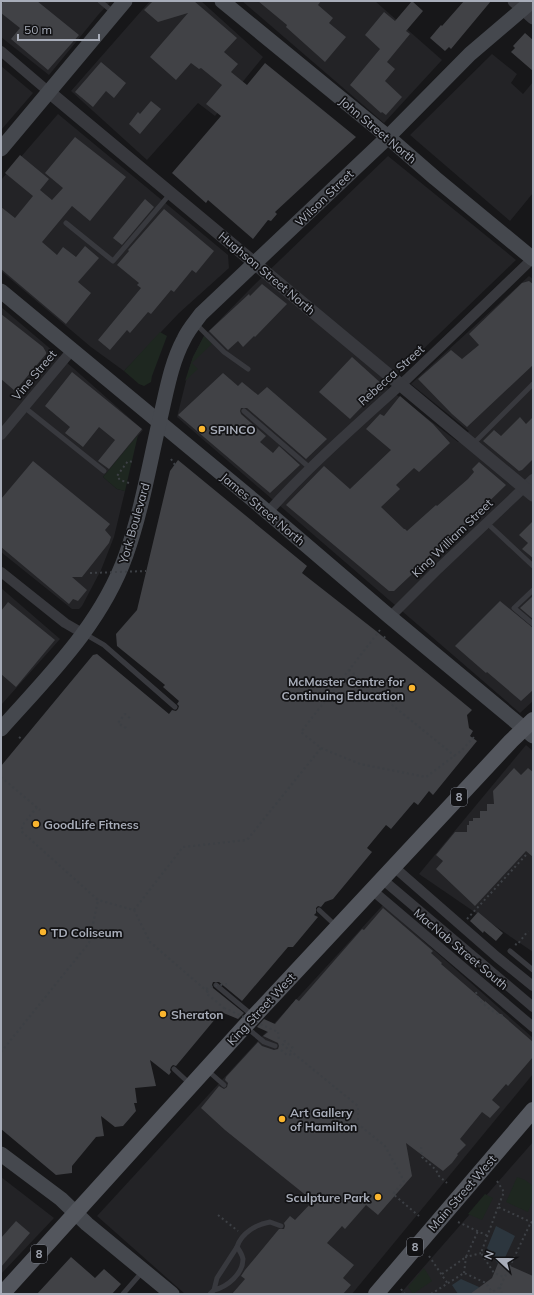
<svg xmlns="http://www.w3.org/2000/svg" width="534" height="1295" font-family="Mulish,sans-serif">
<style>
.built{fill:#232326}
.green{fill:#1e2720}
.water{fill:#2c363e}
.building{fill:#414246}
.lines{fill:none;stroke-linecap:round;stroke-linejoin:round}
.path{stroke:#3d4045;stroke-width:2;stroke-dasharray:2 3;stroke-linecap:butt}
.service{stroke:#38393e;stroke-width:5}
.minor{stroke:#38393e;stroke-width:10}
.tertiary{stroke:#38393e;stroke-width:13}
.secondary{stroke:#45484e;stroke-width:15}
.primary{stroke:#53565d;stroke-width:16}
.path-bridge{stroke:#3d4045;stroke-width:2;stroke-dasharray:2 3;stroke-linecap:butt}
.poi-dot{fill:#fab52e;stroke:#121214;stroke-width:1.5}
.labels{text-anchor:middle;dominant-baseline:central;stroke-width:3.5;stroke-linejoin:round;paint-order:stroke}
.shield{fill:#121214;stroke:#7b7e88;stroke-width:1}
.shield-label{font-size:11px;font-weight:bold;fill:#a8adb9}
.street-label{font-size:12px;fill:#a8adb9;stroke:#121214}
.poi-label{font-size:12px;font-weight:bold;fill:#a8adb9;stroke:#121214;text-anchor:start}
</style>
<rect width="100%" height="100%" fill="#171719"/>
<g class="built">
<polygon points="1,1 111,1 98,15 49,75 1,37"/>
<polygon points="150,1 201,1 263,57 215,116 198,103 147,160 71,91"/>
<polygon points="242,1 375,1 442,60 384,123"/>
<polygon points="492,54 517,74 511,83 523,94 533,82 533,193 510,221 410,135"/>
<polygon points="1,66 33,93 1,130"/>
<polygon points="58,114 228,255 229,268 179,313 124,371 91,347 1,271 1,180"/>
<polygon points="388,156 516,260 385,386 458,442 469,431 411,384 529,276 533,279 533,701 520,713 177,417 189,369 193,357 204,336 253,286"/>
<polygon points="1,307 73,368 143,430 103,477 117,489 125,491 114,537 101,570 82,606 79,609 72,609 1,552"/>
<polygon points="1,588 60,639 1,705"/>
<polygon points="526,745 533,751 533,952 419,874"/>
<polygon points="383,905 533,1038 533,1074 352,1294 185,1294 97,1216"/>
<polygon points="533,1142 533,1294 400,1294"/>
<polygon points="1,1177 54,1218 1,1274"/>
</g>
<g class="green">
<polygon points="160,332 167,336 152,376 151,382 144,386 139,384 124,371"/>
<polygon points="204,336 212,344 192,363 198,369 185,381 193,357"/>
<polygon points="138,435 125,491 117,489 103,477"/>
<polygon points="517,1177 525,1180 533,1186 533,1200 528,1212 506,1202"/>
<polygon points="485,1194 493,1198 482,1220 468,1214"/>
<polygon points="424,1268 432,1281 413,1294 408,1287"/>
</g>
<g class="water">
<polygon points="496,1226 515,1236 503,1262 500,1261 498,1264 487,1248"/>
<polygon points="461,1279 479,1287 477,1294 458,1294 452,1285"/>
</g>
<g class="building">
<polygon points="4,1 37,1 79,35 48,70 11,39 20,28 1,13 1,4"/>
<polygon points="153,1 194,1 237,38 224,52 238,64 231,72 247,85 265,63 356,137 275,212 277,214 271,221 268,220 253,239 208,200 206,203 172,173 221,116 206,104 222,85 201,68 199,69 191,63 176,80 150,57 188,13 158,22 144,10"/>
<polygon points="258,1 321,1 318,5 333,18 329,23 346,37 325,62 286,27 287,25"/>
<polygon points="412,1 423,11 406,31 410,34 387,62 395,69 385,81 402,97 386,115 382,112 381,113 350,85 380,49 365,35 384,12 395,21"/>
<polygon points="464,1 491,1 451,49 449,47 445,51 430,38 441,25 442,26"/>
<polygon points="525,33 533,40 533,71 511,52 515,48 513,46"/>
<polygon points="101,62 126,83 114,98 106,91 93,107 75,92"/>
<polygon points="151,101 161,109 140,134 129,124 138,112 140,114"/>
<polygon points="75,137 126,177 90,221 72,206 42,242 57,255 63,247 76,257 85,246 99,258 78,282 91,293 66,324 1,269 1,207 15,218 33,196 5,173 20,155 49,179 40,190 52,200 63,188 45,173"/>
<polygon points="145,199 154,207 122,245 113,238"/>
<polygon points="164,209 214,251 196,273 192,270 174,292 171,290 151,314 148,312 130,333 127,330 110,350 98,340 141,288 137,285 139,283 117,265 129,251 128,250"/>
<polygon points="529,281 533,284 533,365 467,427 452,414 418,379 451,350 462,359 479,345 469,334 522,283"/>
<polygon points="262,284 287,304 255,337 254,336 243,347 238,341 228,350 209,331 249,294 250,296"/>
<polygon points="1,314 43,347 46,352 46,354 15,391 1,379"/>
<polygon points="352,357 383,385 350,419 319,392"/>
<polygon points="72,372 142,429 109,469 98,461 115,440 99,427 83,447 65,433 70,427 45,406"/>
<polygon points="223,373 238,386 242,382 258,395 267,387 327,439 306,459 247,408 241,408 240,411 241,414 266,436 260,442 273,453 279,446 300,465 270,493 178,415"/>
<polygon points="400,396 433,424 450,443 419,472 414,468 396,485 400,489 381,507 404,529 405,529 407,531 436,505 437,506 468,479 474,472 472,469 479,462 506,485 471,519 394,591 389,591 286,505 324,466 350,489 391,450 366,429 380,414 384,416"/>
<polygon points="520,417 526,424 533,417 533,459 522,470 519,471 483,441 494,430 501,436"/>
<polygon points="178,460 307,566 302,573 376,631 472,710 467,715 469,728 473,731 470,736 477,741 433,795 429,791 418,805 414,802 391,829 386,825 367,848 372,852 333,899 325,902 321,907 318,906 316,908 316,913 314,915 318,917 293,947 288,947 242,1001 219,982 213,982 212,985 213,988 244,1013 238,1019 221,1012 176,1066 173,1065 171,1067 170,1070 171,1072 169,1075 150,1060 156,1086 135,1088 137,1103 134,1103 136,1111 123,1126 115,1127 101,1116 104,1136 96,1137 72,1166 72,1173 56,1175 1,1129 1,766 93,655 97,654 169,714 172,710 176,711 178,709 179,706 177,704 179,701 163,687 165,685 117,646 116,634 137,610 170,471"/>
<polygon points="33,461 110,524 105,530 111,537 109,543 82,577 72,577 87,590 78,601 73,599 69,604 1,547 1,499"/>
<polygon points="533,521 533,558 522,549 528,543 519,535"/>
<polygon points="533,596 533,619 520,608"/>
<polygon points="500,601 533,628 533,690 521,701 487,672 486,673 455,646"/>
<polygon points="8,602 55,640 16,687 1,674 1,611"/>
<polygon points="514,768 521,775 528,768 533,772 533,857 526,851 475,906 436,869 443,861 436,855 455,832 467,832 467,825 469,825 469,821 473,821 473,818 480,818 480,811 487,811 487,804 494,804 493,791"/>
<polygon points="383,908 433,951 431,953 442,963 441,964 485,1002 485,1001 500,1014 501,1014 533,1042 533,1057 508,1086 506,1084 492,1100 500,1107 490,1118 482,1112 460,1139 466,1145 457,1154 458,1155 452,1163 443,1171 406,1143 412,1176 378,1215 366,1205 345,1229 342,1226 327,1243 354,1265 343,1278 351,1285 343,1294 232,1294 245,1279 241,1276 245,1270 279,1229 284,1229 285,1226 284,1223 290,1216 295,1220 313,1201 225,1130 201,1108 219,1086 224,1089 227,1087 228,1083 225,1080 226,1077 258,1042 262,1046 274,1050 278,1049 279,1046 278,1043 263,1036 268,1032 257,1027 264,1019 275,1024 296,999 299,1001 362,929 364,930"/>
<polygon points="478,912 503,933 496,941 484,931 483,933 470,921"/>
<polygon points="16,1221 30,1233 1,1267 1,1238"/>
<polygon points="71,1257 95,1278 104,1269 121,1284 112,1294 37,1294"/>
<polygon points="499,1261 533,1276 533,1294 470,1294 492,1278"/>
</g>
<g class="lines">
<g class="path">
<polyline points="171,459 175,465"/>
<polyline points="129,483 120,480 117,476 128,461 133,462"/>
<polyline points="384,638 386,635"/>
<polyline points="349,670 455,756"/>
<polyline points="423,672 424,671"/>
<polyline points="126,728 118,723 125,714 131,719"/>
<polyline points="19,737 23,740"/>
<polyline points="321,748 360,764 426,777 462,750 474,737"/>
<polyline points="1,777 40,810"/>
<polyline points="37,807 24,823 21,831 98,900 134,910 150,942 208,992"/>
<polyline points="134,910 183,847 247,840 321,748 301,732 380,630"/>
<polyline points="467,919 526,855"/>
<polyline points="515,944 517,945 528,931"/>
<polyline points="208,991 206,993 224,1008"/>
<path d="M476,992C479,1003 492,1012 503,1016"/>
<polyline points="278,1032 279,1040"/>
<polyline points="293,1048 285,1041 282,1044 358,1106 358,1124 385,1146 404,1181 393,1194 419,1216"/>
<polyline points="281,1050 287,1055 293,1054"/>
<polyline points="1,1052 89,943 98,900"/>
<polyline points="421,1147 422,1157 436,1170 439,1176 447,1183"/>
<polyline points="497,1181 504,1192 498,1207 533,1223"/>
<polyline points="498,1207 481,1253 494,1273 504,1277"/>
<polyline points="218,1215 238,1231"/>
<polyline points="458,1222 488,1236"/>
<polyline points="429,1256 448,1284"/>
<polyline points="464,1273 466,1257 481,1253"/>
<polyline points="442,1274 466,1257 478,1231"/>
<polyline points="500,1287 502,1294"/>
<polyline points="401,1289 405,1294"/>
<polyline points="431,1294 464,1273 486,1283 492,1292"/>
<polyline points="489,1294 500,1287 531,1222"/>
</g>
<g class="service">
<polyline points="100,1 113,12"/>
<polyline points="66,223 113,261 170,194"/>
<polyline points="195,323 224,352 248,369"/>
<polyline points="24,407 104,471"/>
<polyline points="244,411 310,468"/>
<polyline points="473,444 533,384"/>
<polyline points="487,523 533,566"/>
<polyline points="533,590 514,608 533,624"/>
<polyline points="85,634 104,645 175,707"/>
<polyline points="319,910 335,925"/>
<polyline points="510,951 533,970"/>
<polyline points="216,985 252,1015"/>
<polyline points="246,1027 264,1042 275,1046"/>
<polyline points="174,1069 189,1083"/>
<polyline points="207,1070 224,1085"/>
<path d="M237,1247C241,1233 257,1224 270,1222L281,1226"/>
<polyline points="123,1294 143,1271"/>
<path d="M210,1294L214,1290L217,1278L237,1247C240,1251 242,1254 243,1259C243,1274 227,1287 214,1290"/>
</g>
<g class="minor">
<polyline points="1,51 49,92"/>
<polyline points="1,435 72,350"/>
<path d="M268,512C311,464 360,422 408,378C450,338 492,298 533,258"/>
<polyline points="1,572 65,623 84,634"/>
<polyline points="390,617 438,569 533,479"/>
<polyline points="394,867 497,957 533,986"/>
<polyline points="382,879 533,1007"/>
<polyline points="372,890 533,1027"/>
</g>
<g class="tertiary">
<polyline points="514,1 533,18"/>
<polyline points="49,92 533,495"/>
</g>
<g class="secondary">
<polyline points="222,1 388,137 435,178 533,259"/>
<polyline points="1,149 125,1"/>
<polyline points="1,291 258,504 390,617 533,736"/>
<path d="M1,729C49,675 101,625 126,555C141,513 149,467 159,423C166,395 170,365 184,339C188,330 195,322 201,314L388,137L470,54L532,1"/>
<polyline points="1,1154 61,1199 87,1224 172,1294"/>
</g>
<g class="primary">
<polyline points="2,1294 245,1026 511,741 533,720"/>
<polyline points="376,1294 533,1110"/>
</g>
<g class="path-bridge">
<polyline points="90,573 146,571"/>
<polyline points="206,989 213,986 227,984"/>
<polyline points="224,1008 278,1032"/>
</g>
</g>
<g class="poi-dot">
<circle cx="202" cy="429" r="4"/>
<circle cx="412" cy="688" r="4"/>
<circle cx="36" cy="824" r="4"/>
<circle cx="43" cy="932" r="4"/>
<circle cx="163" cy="1014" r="4"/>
<circle cx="282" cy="1119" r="4"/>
<circle cx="378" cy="1197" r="4"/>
</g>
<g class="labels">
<g class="shield">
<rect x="451" y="788" width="16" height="18" rx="3"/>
<rect x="407" y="1238" width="16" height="18" rx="3"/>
<rect x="31" y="1245" width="16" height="18" rx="3"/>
</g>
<g class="shield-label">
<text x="459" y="797">8</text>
<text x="415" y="1247">8</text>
<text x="39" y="1254">8</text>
</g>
<g class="street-label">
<text transform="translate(378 130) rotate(40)">John Street North</text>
<text transform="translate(324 198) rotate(-44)">Wilson Street</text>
<text transform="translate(267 273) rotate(40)">Hughson Street North</text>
<text transform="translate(34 375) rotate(-50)">Vine Street</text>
<text transform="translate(391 375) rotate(-42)">Rebecca Street</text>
<text transform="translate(263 509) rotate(40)">James Street North</text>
<text transform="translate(134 523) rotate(-74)">York Boulevard</text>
<text transform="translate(452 538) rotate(-44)">King William Street</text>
<text transform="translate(461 949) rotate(40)">MacNab Street South</text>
<text transform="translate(261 1009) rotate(-47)">King Street West</text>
<text transform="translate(462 1193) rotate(-49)">Main Street West</text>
</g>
<g class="poi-label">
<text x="210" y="429">SPINCO</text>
<text x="404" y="681" text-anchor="end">McMaster Centre for<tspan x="404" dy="14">Continuing Education</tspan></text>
<text x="44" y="824">GoodLife Fitness</text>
<text x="51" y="932">TD Coliseum</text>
<text x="171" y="1014">Sheraton</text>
<text x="290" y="1112">Art Gallery<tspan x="290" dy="14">of Hamilton</tspan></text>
<text x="370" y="1197" text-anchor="end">Sculpture Park</text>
</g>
</g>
<rect width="534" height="1295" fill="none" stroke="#a8adb9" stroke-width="4"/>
<g transform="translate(498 1259) rotate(292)" stroke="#121214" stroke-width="3" paint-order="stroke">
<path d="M0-3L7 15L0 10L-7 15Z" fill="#a8adb9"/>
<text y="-6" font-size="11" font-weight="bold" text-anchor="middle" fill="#a8adb9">N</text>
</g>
<path d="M18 34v6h81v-6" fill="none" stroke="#a8adb9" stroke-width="2"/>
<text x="24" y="34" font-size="12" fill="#a8adb9" stroke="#121214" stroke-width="3" paint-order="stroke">50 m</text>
</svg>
